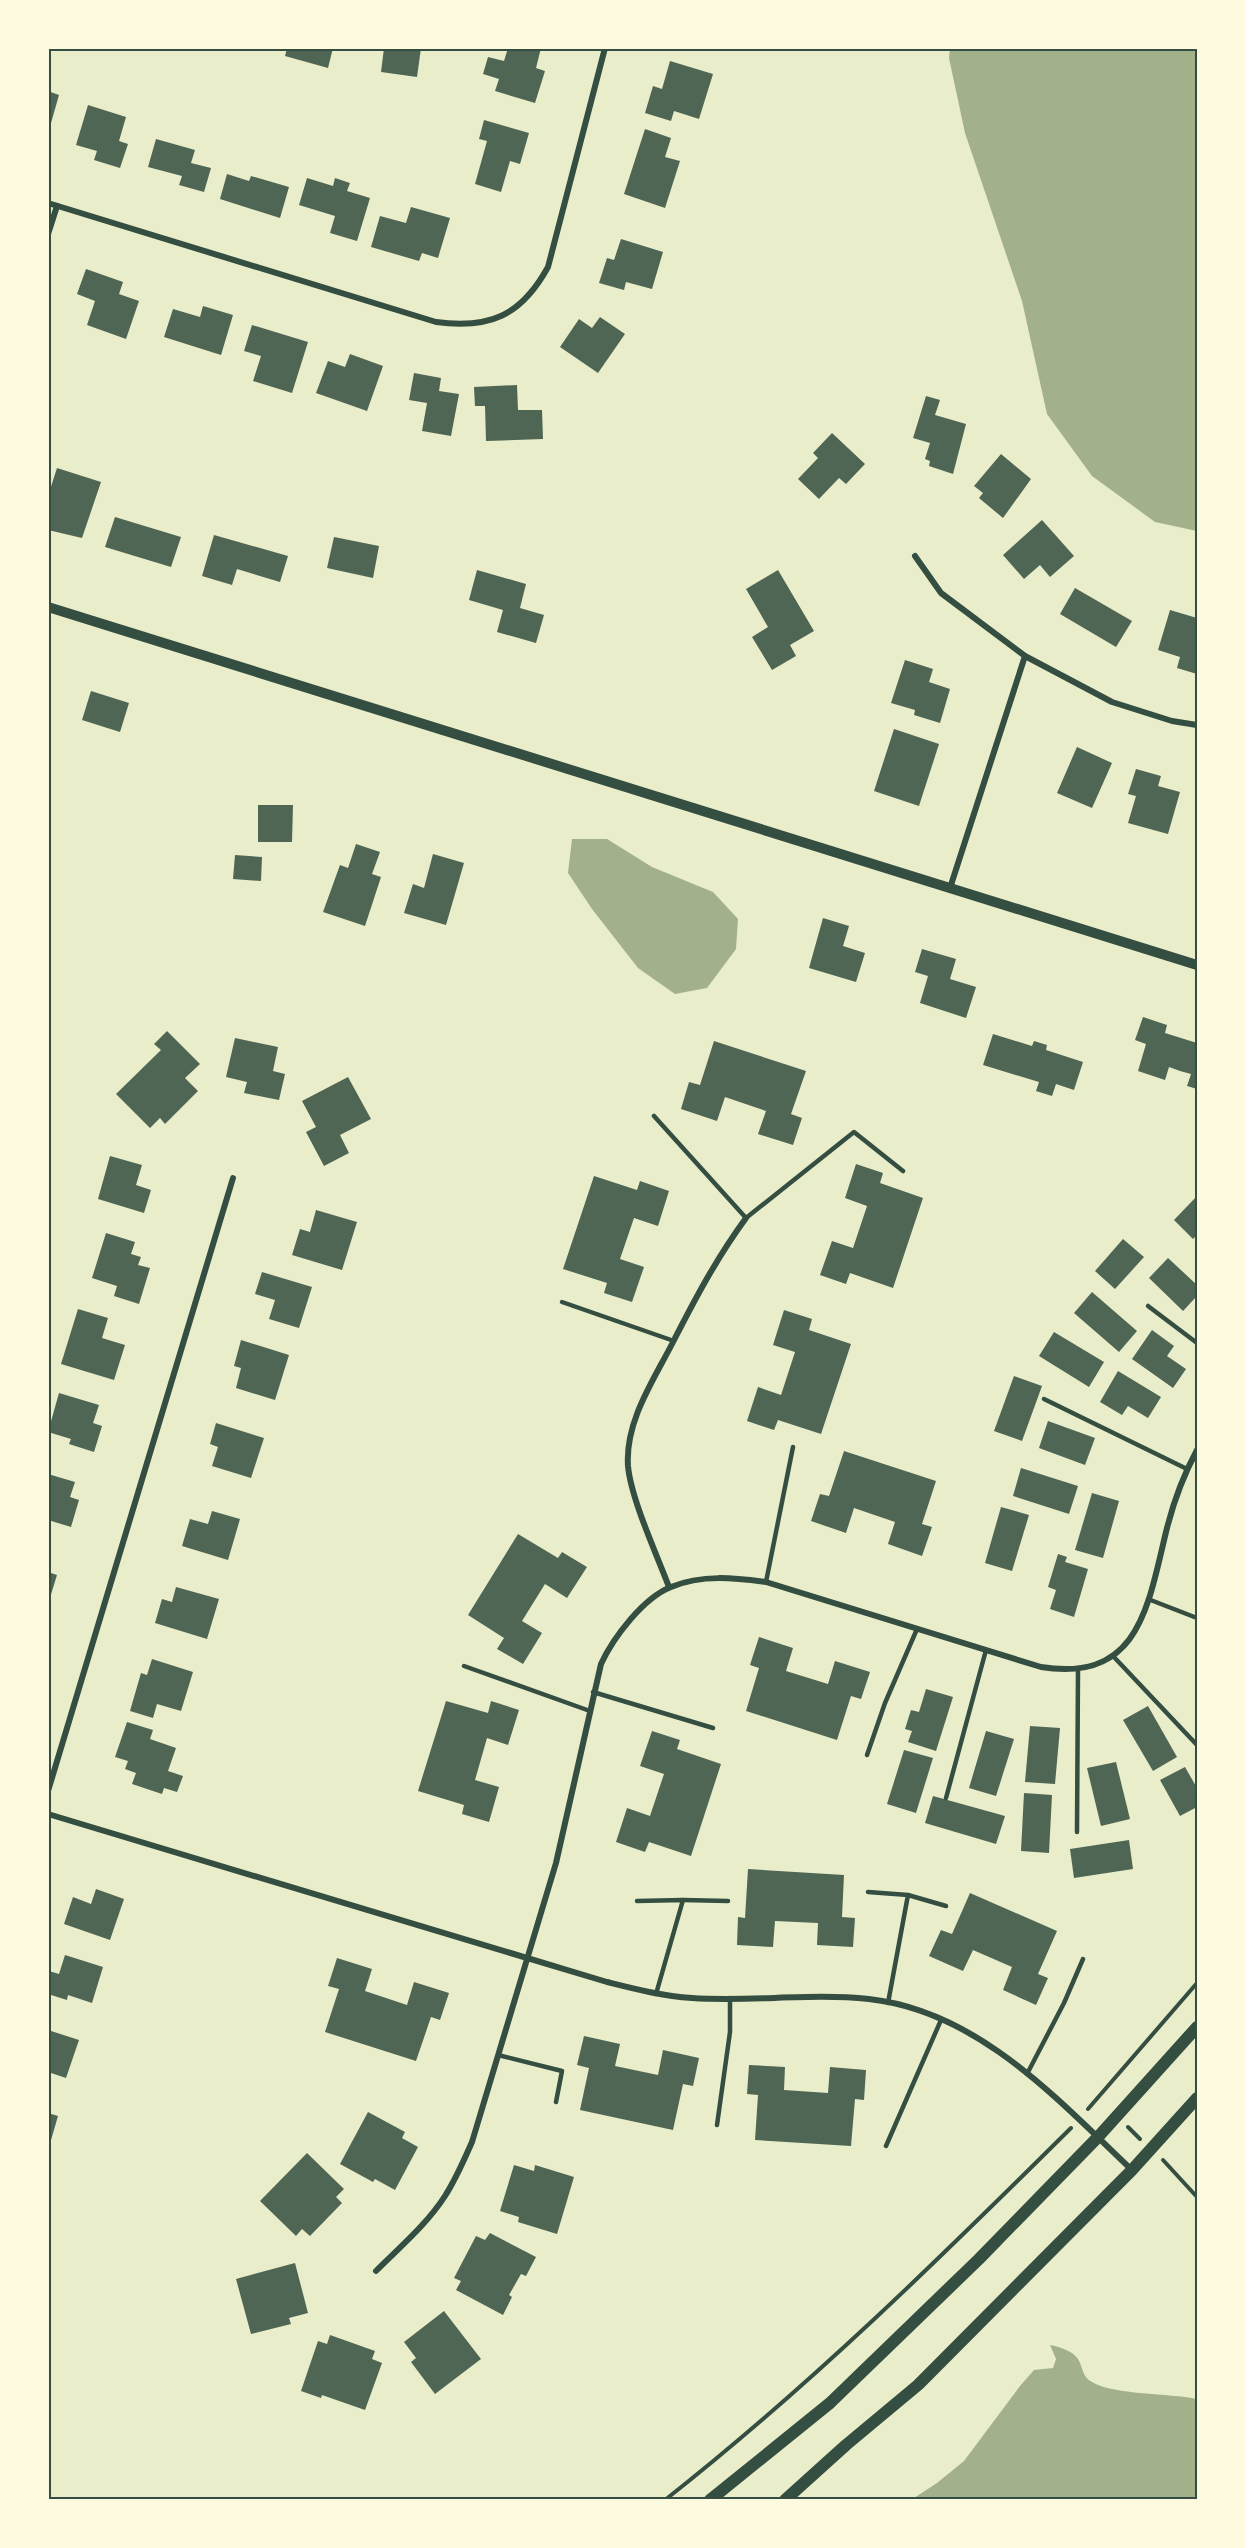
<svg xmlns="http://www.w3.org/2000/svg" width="1245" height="2548" font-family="'Source Sans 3',sans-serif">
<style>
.water{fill:#a3b18a}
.building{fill:#4f6655}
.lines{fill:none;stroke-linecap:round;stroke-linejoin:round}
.path{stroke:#344e41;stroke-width:4}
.service{stroke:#344e41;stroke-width:4.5}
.minor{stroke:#344e41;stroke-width:6}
.tertiary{stroke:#344e41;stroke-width:10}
.secondary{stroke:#344e41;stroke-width:12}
.neatline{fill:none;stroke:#344e41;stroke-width:2}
</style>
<rect width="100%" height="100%" fill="#e9edc9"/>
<g class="water">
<polygon points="950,48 1197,48 1197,531 1155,522 1092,476 1047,414 1022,301 965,133 949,58"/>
<polygon points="572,839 607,839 652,867 713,892 738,919 736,949 707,988 675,994 638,968 592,909 568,873"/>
<path d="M1050,2345C1059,2347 1072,2350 1078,2359C1083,2367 1082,2377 1092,2382C1113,2395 1169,2393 1197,2399V2500H911L937,2483L964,2461L1020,2386L1034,2370L1053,2368L1056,2359Z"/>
</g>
<g class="building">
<polygon points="287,48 333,48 328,68 285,56"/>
<polygon points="384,48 421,48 417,77 381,72"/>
<polygon points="508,48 541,48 536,68 545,71 535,103 495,91 499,79 483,74 488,57 504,61"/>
<polygon points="670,61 713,74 699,119 674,111 671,121 645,113 653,86 662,89"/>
<polygon points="48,91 59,95 51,123 48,122"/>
<polygon points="88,105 126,117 119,141 128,144 120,168 94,160 97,151 76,145"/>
<polygon points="484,120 529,133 520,164 510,161 501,192 475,184 487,141 479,139"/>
<polygon points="645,129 671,138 665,157 680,161 665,208 624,194"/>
<polygon points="156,139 195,150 191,163 211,168 204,192 179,185 182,176 148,167"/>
<polygon points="227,174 249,181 251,176 289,187 280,218 220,199"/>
<polygon points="307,178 333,186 335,178 350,183 347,191 370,198 357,241 330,233 335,216 299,205"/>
<polygon points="411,207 450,218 438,258 422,253 419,261 371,247 380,216 406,223"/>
<polygon points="621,239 663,252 652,289 626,282 624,290 599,283 607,258 614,260"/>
<polygon points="86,269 123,282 119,294 139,301 126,339 87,325 95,301 77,294"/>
<polygon points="203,306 233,315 221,355 164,337 173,309 200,317"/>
<polygon points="600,317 625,334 598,373 560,347 579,319 592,328"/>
<polygon points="252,325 308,342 292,393 253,381 261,356 244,351"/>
<polygon points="350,354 383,366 367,411 316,393 328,361 345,367"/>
<polygon points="414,373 441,378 439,391 459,394 451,436 422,431 427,403 409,400"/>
<polygon points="517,385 518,410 542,410 543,439 486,441 485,406 475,406 474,387"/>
<polygon points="926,396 940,400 935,415 966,424 953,474 929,466 930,461 925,459 930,443 913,438"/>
<polygon points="832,433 865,464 846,484 839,478 819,499 798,479 818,458 813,453"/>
<polygon points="1001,454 1031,479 1003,518 979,498 983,493 974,486"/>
<polygon points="57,468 101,482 82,538 48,530 48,496"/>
<polygon points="115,517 181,537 171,567 105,547"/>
<polygon points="1042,520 1074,556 1050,577 1040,565 1024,579 1003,555"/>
<polygon points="214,535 288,556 280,582 237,569 232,585 202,576"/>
<polygon points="334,537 379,546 373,578 327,568"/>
<polygon points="477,570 526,584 520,608 544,615 536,643 497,632 503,610 469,600"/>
<polygon points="778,570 814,631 790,645 796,656 772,670 752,637 768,627 746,589"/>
<polygon points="1075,588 1132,621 1116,647 1060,614"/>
<polygon points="1170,610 1197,618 1197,674 1177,668 1180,657 1158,650"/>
<polygon points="905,660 933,669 929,682 950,689 940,723 914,715 915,710 891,703"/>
<polygon points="91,691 129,703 120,732 82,720"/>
<polygon points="894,729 939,744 919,806 874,791"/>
<polygon points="1077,747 1112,763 1092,808 1057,793"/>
<polygon points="1136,769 1161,776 1158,786 1180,792 1168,834 1128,823 1136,796 1128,794"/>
<polygon points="258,805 293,805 292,842 258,842"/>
<polygon points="356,844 380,852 372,874 381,877 365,926 323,912 340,865 348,868"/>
<polygon points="433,854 464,863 446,925 404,913 413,884 424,888"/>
<polygon points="235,855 262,857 261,881 233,879"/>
<polygon points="823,918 849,926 843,946 865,953 856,982 809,968"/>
<polygon points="922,949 956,959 950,979 976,987 966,1018 920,1003 928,976 915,972"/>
<polygon points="1143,1017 1167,1025 1165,1033 1197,1043 1197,1089 1187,1086 1191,1074 1180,1071 1169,1067 1165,1080 1138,1071 1146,1044 1135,1040"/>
<polygon points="167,1031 200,1064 185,1078 198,1091 165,1124 160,1118 150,1128 116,1094 161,1050 154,1044"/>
<polygon points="993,1034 1032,1046 1034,1041 1047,1045 1046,1050 1083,1062 1074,1090 1056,1084 1052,1096 1036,1091 1039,1082 983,1065"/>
<polygon points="235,1038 278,1047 273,1071 285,1074 279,1100 244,1093 247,1082 226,1077"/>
<polygon points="714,1041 806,1071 791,1114 802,1118 793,1145 758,1134 766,1111 725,1097 717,1121 681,1109 689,1082 700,1085"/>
<polygon points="348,1077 371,1119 340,1135 349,1153 324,1166 306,1132 316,1127 302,1101"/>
<polygon points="110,1156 142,1165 136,1185 151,1190 144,1213 98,1199"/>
<polygon points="856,1164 883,1173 880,1183 923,1198 893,1288 850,1273 846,1284 820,1275 832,1241 853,1248 867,1206 845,1198"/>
<polygon points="594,1176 637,1190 640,1181 669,1191 658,1226 634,1218 620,1259 644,1267 632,1302 604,1293 607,1283 563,1269"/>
<polygon points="1197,1196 1197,1235 1193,1239 1174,1220"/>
<polygon points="316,1210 357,1222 342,1270 292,1255 300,1229 310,1232"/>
<polygon points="106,1233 135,1242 131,1254 141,1257 138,1265 150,1268 139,1304 114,1296 117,1286 92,1278"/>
<polygon points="1123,1239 1144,1257 1115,1289 1095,1271"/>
<polygon points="1168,1258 1197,1285 1197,1296 1183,1311 1149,1278"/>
<polygon points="262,1272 312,1287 299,1328 269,1319 275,1300 255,1294"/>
<polygon points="1092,1292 1137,1331 1119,1352 1074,1313"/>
<polygon points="78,1309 108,1318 102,1338 125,1345 114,1380 61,1364"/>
<polygon points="784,1310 812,1319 809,1330 851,1344 821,1434 778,1420 774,1430 747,1421 758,1387 781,1395 795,1352 773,1345"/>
<polygon points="1152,1330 1174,1346 1167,1356 1186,1369 1173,1388 1132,1359"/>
<polygon points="1054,1332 1104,1362 1089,1387 1039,1356"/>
<polygon points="241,1340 289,1355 275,1400 236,1388 241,1368 234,1366"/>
<polygon points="1118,1371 1161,1397 1148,1418 1128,1406 1122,1415 1100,1402"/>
<polygon points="1014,1376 1042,1386 1022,1441 994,1431"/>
<polygon points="59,1393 99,1405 93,1423 102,1426 94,1452 69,1444 71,1439 48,1432"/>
<polygon points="1048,1421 1095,1438 1085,1465 1039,1448"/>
<polygon points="216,1423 264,1438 251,1478 212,1466 218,1447 210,1444"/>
<polygon points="844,1451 936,1481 922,1524 932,1527 922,1556 888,1544 895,1522 854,1508 846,1533 811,1521 820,1494 829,1496"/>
<polygon points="1021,1468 1078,1486 1069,1514 1013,1496"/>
<polygon points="48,1474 75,1482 70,1497 79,1500 71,1527 48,1520"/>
<polygon points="1092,1493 1119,1501 1103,1558 1075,1550"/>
<polygon points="1001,1507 1029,1515 1012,1571 985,1563"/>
<polygon points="212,1511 240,1519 228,1560 182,1546 190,1519 208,1524"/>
<polygon points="518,1534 558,1558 562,1552 587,1567 567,1598 545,1584 522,1621 542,1633 523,1664 497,1649 504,1638 468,1615"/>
<polygon points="1058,1554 1067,1557 1065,1562 1088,1569 1074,1617 1050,1609 1056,1590 1048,1587"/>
<polygon points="48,1572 57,1575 49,1601 48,1601"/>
<polygon points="176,1587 219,1599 207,1639 155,1623 162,1599 172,1602"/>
<polygon points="759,1637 793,1648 786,1671 828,1684 835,1661 870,1672 861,1699 851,1696 837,1740 746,1711 759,1668 750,1665"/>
<polygon points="152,1659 193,1672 181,1711 157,1704 153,1718 130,1711 141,1673 147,1675"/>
<polygon points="926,1689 953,1697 936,1751 908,1742 912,1731 905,1729 911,1710 919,1712"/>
<polygon points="446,1701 488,1713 491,1701 519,1710 508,1745 487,1738 475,1780 499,1787 489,1822 462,1814 464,1805 418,1791"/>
<polygon points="1148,1706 1177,1757 1153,1771 1123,1720"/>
<polygon points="127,1722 153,1730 150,1739 176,1748 168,1771 183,1776 177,1792 164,1788 162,1794 132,1784 136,1773 125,1769 128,1761 115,1757"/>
<polygon points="1030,1726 1060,1728 1055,1784 1025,1782"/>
<polygon points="652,1731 680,1740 677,1749 721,1764 691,1856 649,1842 645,1852 616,1842 627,1808 650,1816 664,1774 640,1766"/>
<polygon points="986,1731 1014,1739 996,1796 969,1788"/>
<polygon points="904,1750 933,1758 916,1813 887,1804"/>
<polygon points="1116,1762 1130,1819 1101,1826 1087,1768"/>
<polygon points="1185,1767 1197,1788 1197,1807 1180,1816 1160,1780"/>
<polygon points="1024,1793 1052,1795 1049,1853 1021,1851"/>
<polygon points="933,1796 1005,1816 996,1844 925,1823"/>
<polygon points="1129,1840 1133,1869 1074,1878 1070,1849"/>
<polygon points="748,1869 844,1875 842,1917 855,1918 853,1947 817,1945 818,1923 775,1921 773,1947 737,1945 738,1917 745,1918"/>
<polygon points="96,1889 124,1899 110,1940 64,1924 73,1897 91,1904"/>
<polygon points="970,1893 1057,1931 1038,1974 1048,1978 1036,2005 1003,1990 1012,1967 973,1950 963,1971 929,1956 941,1930 952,1934"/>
<polygon points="65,1955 103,1967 92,2003 68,1995 67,2000 48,1994 49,1971 59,1974"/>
<polygon points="337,1958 372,1969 365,1991 407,2005 414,1982 449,1993 440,2020 431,2017 416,2061 325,2032 339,1989 328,1986"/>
<polygon points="48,2030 79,2040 66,2078 48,2072"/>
<polygon points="584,2036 620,2044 615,2066 658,2075 663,2050 699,2058 693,2086 683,2084 673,2130 580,2110 589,2068 577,2065"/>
<polygon points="749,2065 785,2067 784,2090 828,2093 830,2067 866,2070 864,2100 855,2099 851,2146 755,2140 758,2095 747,2094"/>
<polygon points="368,2112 405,2132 402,2138 418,2147 395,2190 375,2179 373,2182 340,2164"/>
<polygon points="48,2113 58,2116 49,2147 48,2147"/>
<polygon points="307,2153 344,2189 336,2197 342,2203 310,2236 302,2229 296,2236 260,2201"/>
<polygon points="514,2165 534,2171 535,2165 574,2177 557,2234 518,2222 519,2217 500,2211"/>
<polygon points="490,2233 536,2257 526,2276 521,2274 509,2295 512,2297 503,2315 456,2290 461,2281 454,2278 476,2236 485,2240"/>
<polygon points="295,2263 308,2313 289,2318 291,2324 251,2334 236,2279"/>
<polygon points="444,2311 481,2359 435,2394 411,2362 416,2358 404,2342"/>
<polygon points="330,2335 375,2351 372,2359 382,2363 365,2410 322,2395 321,2398 301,2391 318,2341 327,2344"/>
</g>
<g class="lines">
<g class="path">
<polyline points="1088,2109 1197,1983"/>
<polyline points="1128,2127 1140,2139"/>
<polyline points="1163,2160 1197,2197"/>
<path d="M665,2500C811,2385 939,2259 1071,2128"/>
</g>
<g class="service">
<polyline points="654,1116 746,1218 854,1132 903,1171"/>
<polyline points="562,1302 674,1341"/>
<polyline points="1148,1306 1197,1343"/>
<polyline points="1044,1399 1187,1469"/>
<polyline points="766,1582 793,1447"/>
<polyline points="1148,1599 1197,1618"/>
<polyline points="1113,1656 1197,1745"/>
<polyline points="464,1666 590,1711"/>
<polyline points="593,1692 713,1728"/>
<polyline points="867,1755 885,1703 917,1629"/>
<polyline points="946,1798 986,1650"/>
<polyline points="1077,1832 1078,1670"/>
<polyline points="868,1892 908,1895 888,2003"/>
<polyline points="908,1895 946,1906"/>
<polyline points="683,1900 728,1901"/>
<polyline points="637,1901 683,1900 656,1994"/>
<polyline points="498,2055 562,2071 556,2102"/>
<polyline points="1027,2074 1064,2003 1083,1959"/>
<polyline points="717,2125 730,2032 730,1998"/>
<polyline points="886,2146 941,2020"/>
</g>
<g class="minor">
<path d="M48,203L436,322C490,329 521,316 548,267L605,48"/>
<polyline points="48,234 57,206"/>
<polyline points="915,556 941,593 1025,656 1112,702 1172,721 1197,725"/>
<polyline points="950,888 1025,656"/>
<path d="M669,1587C657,1555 631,1499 628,1466C625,1422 653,1381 672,1344C695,1299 716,1259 746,1218"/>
<polyline points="48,1791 233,1178"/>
<path d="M48,1814L607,1982C635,1989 662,1996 692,1998C751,2002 810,1993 869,1999C978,2011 1057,2099 1132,2170"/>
<path d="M376,2271C400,2247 427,2224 445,2196C456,2179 464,2160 472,2142L556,1863L601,1664C613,1638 643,1598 671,1587C702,1574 735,1578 766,1582L1041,1667C1139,1683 1148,1606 1166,1532C1173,1503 1183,1476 1197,1450"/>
</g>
<polyline class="tertiary" points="48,607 1197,965"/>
<g class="secondary">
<polyline points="710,2500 830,2403 979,2259 1098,2137 1197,2027"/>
<polyline points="785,2500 846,2445 918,2385 1132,2170 1197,2098"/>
</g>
</g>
<rect width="1245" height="2548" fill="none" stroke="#fefae0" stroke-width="99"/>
<rect x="50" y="50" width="1146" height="2448" class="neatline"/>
</svg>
